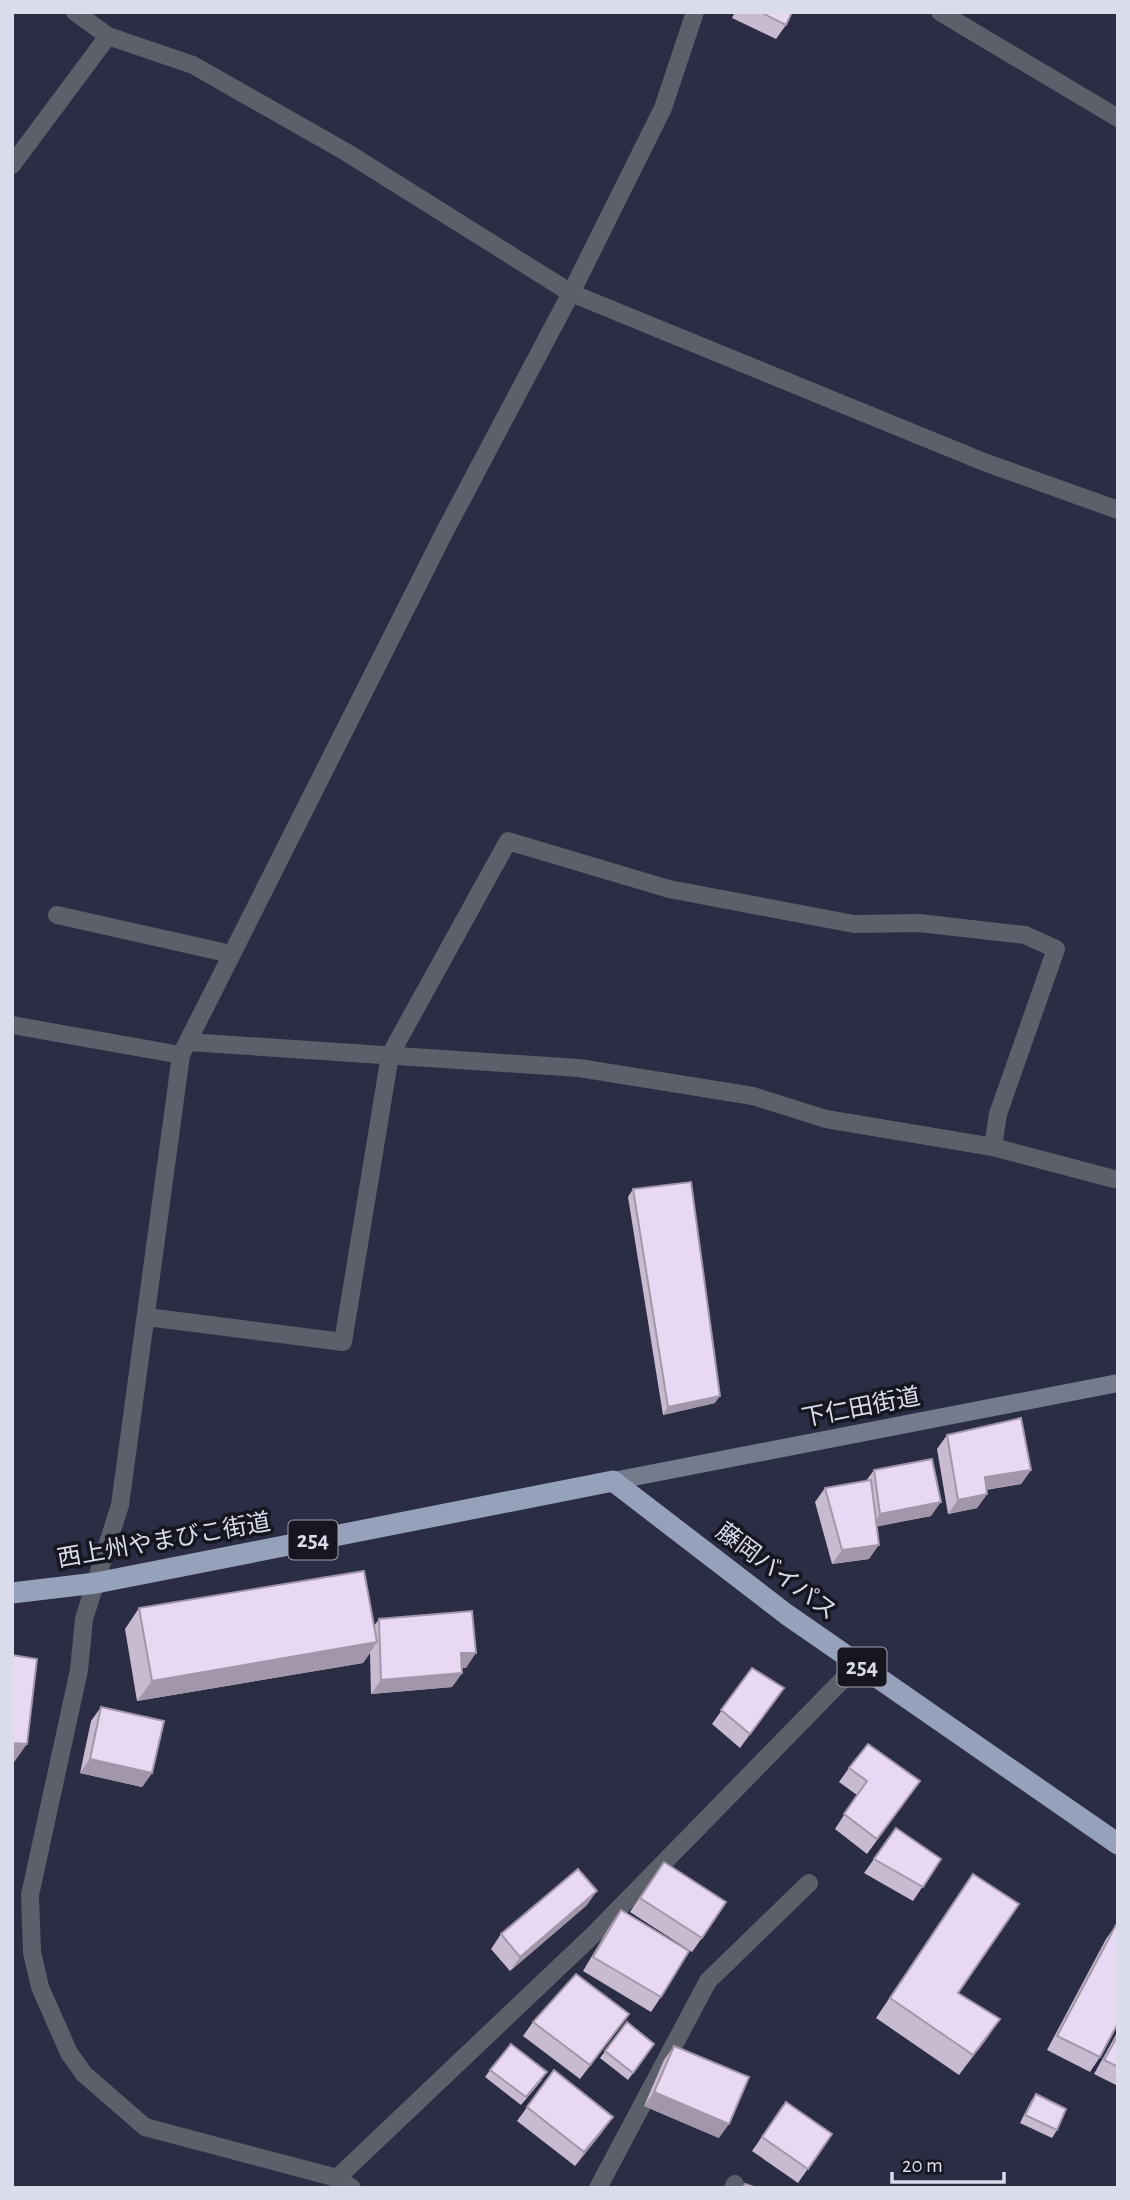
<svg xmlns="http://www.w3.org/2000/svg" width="1130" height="2200" font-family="'Alegreya Sans','Noto Sans JP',sans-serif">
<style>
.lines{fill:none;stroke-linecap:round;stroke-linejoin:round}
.lane{stroke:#5b606b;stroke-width:18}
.street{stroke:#5b606b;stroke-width:18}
.secondary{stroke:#737b8c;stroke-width:18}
.highway{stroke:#96a2bc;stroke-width:21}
.wall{fill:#c8bad1}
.shaded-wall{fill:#a297aa}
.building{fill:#e8d8f3;stroke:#a297aa;stroke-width:2}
.labels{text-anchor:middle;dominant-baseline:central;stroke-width:7;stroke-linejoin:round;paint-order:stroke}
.shield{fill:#151620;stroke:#9fa1ae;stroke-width:2}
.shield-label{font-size:23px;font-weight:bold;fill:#dadceb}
.street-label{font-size:24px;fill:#dadceb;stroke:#151620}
</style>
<rect width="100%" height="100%" fill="#2a2d43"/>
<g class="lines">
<g class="lane">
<polyline points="337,2178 594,1934 858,1664"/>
<polyline points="598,2188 708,1981 809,1883"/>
<polyline points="733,2188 735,2184"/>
</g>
<g class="street">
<polyline points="75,12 108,36 193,65 346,152 571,293 984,462 1118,510"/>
<polyline points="940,12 1118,118"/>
<polyline points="12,165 108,36"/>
<polyline points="57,915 231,954"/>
<polyline points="12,1025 181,1055"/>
<polyline points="188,1042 579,1068 753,1096 826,1119 993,1147 1118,1180"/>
<polyline points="147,1317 343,1342 390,1055 508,841 669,889 854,924 919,923 1025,935 1056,949 998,1114 993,1147"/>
<polyline points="352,2188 337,2178 145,2127 84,2074 69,2053 40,1987 32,1952 30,1895 79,1670 84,1619 120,1505 181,1055 444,533 571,293 663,108 695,12"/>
</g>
<polyline class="secondary" points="613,1481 1118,1383"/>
<polyline class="highway" points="12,1593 96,1583 613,1481 786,1614 1118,1844"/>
</g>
<g class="wall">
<polygon points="735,12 792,12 786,25 776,39 732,18"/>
<polygon points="633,1189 715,1403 663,1415 628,1197"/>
<polygon points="947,1435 1031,1470 1021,1484 986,1490 987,1494 977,1508 948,1514 937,1449"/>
<polygon points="874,1470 931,1516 877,1526 869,1559 832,1564 815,1502 825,1488 866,1481"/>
<polygon points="139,1608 374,1626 379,1619 466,1668 462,1668 462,1673 452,1687 371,1694 370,1653 363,1663 137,1701 125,1629"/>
<polygon points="752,1668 784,1688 740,1748 712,1724"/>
<polygon points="101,1707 152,1773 142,1787 80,1773 91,1721"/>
<polygon points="849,1768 920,1781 867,1854 835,1829 857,1795 839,1782"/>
<polygon points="896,1828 941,1859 913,1901 864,1873"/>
<polygon points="654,1876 702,1938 692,1952 630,1912"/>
<polygon points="959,1895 958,1993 1000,2019 959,2075 876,2018"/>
<polygon points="587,1905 510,1971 491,1949 501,1934"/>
<polygon points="621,1910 661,1997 651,2012 583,1971 611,1924"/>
<polygon points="1116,1925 1100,2057 1090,2072 1047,2050 1106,1939"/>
<polygon points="629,2014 580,2079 523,2036 533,2022"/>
<polygon points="627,2022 654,2044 628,2080 600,2058"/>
<polygon points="1118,2031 1118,2086 1094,2074"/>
<polygon points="674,2046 719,2138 644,2106 664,2060"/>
<polygon points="490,2070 542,2080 521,2105 485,2077"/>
<polygon points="554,2070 603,2131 575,2166 517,2121"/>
<polygon points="1036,2094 1057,2130 1052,2138 1020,2123 1031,2101"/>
<polygon points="786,2102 832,2134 798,2183 752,2151"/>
</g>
<g class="shaded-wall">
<polygon points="720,1396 715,1403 663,1415 668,1407"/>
<polygon points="1031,1470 1021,1484 975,1491 985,1477"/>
<polygon points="987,1494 977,1508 948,1514 958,1500"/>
<polygon points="941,1502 931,1516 870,1528 880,1514"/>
<polygon points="879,1545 869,1559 832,1564 842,1550"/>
<polygon points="377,1642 363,1663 137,1701 152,1681"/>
<polygon points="461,1653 476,1653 466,1668 452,1668"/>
<polygon points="462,1673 452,1687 371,1694 381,1680"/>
<polygon points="12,1743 27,1744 12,1765"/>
<polygon points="90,1759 152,1773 142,1787 80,1773"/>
<polygon points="597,1891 587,1905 510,1971 520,1957"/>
<polygon points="629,2014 619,2028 580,2079 590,2065"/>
<polygon points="1000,2019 986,2040 959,2075 973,2055"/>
<polygon points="654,2092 729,2124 719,2138 644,2106"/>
<polygon points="613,2117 603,2131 575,2166 584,2152"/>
</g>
<g class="building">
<polygon points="760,12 792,12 786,25"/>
<polygon points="691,1182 720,1396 668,1407 633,1189"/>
<polygon points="1021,1418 1031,1470 985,1477 987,1494 958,1500 947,1435"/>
<polygon points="932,1459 941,1502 880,1514 874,1470"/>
<polygon points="871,1480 879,1545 842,1550 825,1488"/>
<polygon points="364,1571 377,1642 152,1681 139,1608"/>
<polygon points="472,1611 476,1653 461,1653 462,1673 381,1680 379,1619"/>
<polygon points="12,1655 37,1659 27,1744 12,1743"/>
<polygon points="752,1668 784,1688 750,1734 721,1710"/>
<polygon points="101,1707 164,1721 152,1773 90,1759"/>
<polygon points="868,1744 920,1781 877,1839 844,1814 867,1781 849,1768"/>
<polygon points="896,1828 941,1859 923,1887 874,1859"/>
<polygon points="664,1862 726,1902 702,1938 640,1898"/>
<polygon points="578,1869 597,1891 520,1957 501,1934"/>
<polygon points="973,1874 1019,1904 958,1993 1000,2019 973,2055 890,1998"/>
<polygon points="621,1910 689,1951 661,1997 593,1957"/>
<polygon points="1116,1925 1118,1926 1118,2023 1100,2057 1057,2036"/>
<polygon points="576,1974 629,2014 590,2065 533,2022"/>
<polygon points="627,2022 654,2044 633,2073 605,2051"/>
<polygon points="1118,2035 1118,2067 1104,2060"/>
<polygon points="511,2044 547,2072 526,2097 490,2070"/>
<polygon points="674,2046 749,2077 729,2124 654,2092"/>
<polygon points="554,2070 613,2117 584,2152 527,2107"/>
<polygon points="1036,2094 1066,2109 1057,2130 1025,2115"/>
<polygon points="786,2102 832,2134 808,2169 762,2137"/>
<polygon points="745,2184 757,2188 743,2188"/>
</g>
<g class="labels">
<g class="shield">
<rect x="288.5" y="1520.5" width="49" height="39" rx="5"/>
<rect x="837.5" y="1647.5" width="49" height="39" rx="5"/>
</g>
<g class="shield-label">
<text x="313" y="1540">254</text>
<text x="862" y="1667">254</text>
</g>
<g class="street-label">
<text transform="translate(861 1408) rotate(-11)">下仁田街道</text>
<text transform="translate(164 1541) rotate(-10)">西上州やまびこ街道</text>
<text transform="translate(776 1572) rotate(37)">藤岡バイパス</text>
</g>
</g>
<rect width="1130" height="2200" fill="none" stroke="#dadceb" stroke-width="28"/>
<path d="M892 2172v10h112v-10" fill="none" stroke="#dadceb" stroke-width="3.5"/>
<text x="902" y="2172" font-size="21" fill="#dadceb" stroke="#151620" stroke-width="5" paint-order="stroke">20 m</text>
</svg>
